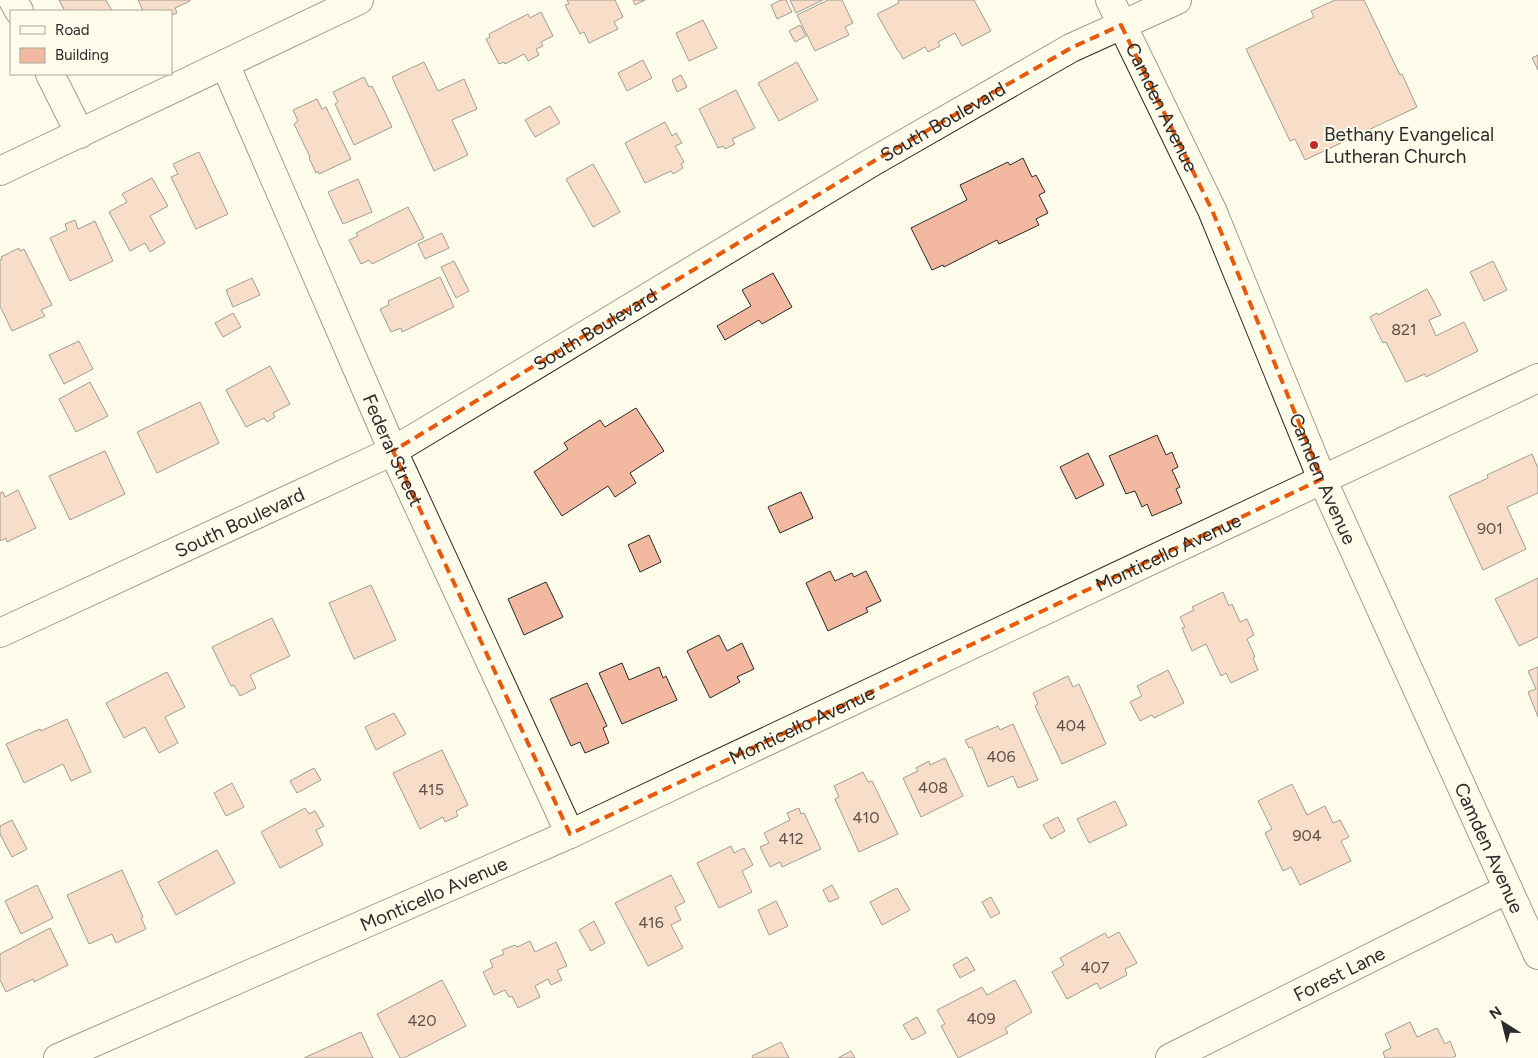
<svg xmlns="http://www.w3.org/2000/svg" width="1538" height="1058" font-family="Figtree,sans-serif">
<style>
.building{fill:#f2b8a0;stroke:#2b2b2b}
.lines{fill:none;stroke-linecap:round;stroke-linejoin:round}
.minor-casing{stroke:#2b2b2b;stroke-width:30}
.minor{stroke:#fdfbea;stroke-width:28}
.marked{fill:none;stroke:#e8590c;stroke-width:4;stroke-dasharray:10 6;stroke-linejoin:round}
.poi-dot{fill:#c62828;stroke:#fdfbea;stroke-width:2}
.labels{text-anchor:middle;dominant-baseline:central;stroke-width:4;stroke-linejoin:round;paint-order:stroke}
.number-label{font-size:16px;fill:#5d4e48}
.street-label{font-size:19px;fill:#2b2b2b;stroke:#fdfbea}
.poi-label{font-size:19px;fill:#2b2b2b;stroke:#fdfbea;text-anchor:start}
</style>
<rect width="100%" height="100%" fill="#fdfbea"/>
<g class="building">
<polygon points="59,0 106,0 112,11 65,11"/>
<polygon points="138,0 190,0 190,1 175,8 177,13 171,15 171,11 143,11"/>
<polygon points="567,0 615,0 623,17 614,22 618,29 589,43 584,32 580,34 565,5 569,4"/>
<polygon points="633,0 645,0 635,5"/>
<polygon points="781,0 786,0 792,12 777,19 771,5"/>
<polygon points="790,0 823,0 796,13"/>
<polygon points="828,0 842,0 853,23 845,27 849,35 815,51 797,15"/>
<polygon points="898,0 974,0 991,31 962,46 955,33 938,42 940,46 928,52 925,47 903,59 899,51 898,51 877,14 899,3"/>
<polygon points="1335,0 1364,0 1400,75 1402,74 1417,107 1305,160 1295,139 1290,141 1246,49 1314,17 1311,11"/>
<polygon points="541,12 553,36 541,42 543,46 536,49 539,55 528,61 524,54 505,64 504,62 499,64 486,39 490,37 489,34 528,14 530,18"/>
<polygon points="703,20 717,48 689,61 676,33"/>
<polygon points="800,25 806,36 795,42 789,31"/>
<polygon points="1538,55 1538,70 1532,58"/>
<polygon points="643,60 652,78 627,91 618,73"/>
<polygon points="424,62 438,91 464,79 477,109 452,120 468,155 434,171 392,77"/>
<polygon points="797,62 818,100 779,121 758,83"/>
<polygon points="681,75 687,87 677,92 672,80"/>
<polygon points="364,77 369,87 372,86 392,127 354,145 335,104 338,102 333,92"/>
<polygon points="736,90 755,128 732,139 735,144 725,149 723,146 718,148 699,109"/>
<polygon points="317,99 322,109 326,107 351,159 319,174 318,171 316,173 309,158 310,157 294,124 298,121 293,110"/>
<polygon points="550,106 560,123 535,137 525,120"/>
<polygon points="665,122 672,136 676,133 682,143 675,146 684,162 681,164 683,168 673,174 671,171 645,183 625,143"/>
<polygon points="199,152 228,214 196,229 171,177 178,174 173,164"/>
<polygon points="1023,158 1032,177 1036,175 1045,192 1039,195 1048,213 1036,219 1039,225 999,244 997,240 944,267 943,265 932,270 911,228 967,200 960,185 1008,162 1010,165"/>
<polygon points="593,164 620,212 593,227 566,179"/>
<polygon points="152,178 168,206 150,216 165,243 150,252 145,243 130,251 109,212 127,202 122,194"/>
<polygon points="358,179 372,212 343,224 328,192"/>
<polygon points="408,207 424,238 372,264 369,260 361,264 349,240 358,236 356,233"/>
<polygon points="75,220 78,229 95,221 113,261 70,281 50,238 67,230 65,224"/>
<polygon points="442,233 449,248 425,259 418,244"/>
<polygon points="19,248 20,251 24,249 52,305 41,310 45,316 12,331 0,306 0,260 2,259 1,257"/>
<polygon points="454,261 469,291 456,298 441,267"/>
<polygon points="1493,261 1507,290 1484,301 1470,272"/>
<polygon points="773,273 792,307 762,324 759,320 725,340 717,326 751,306 742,290"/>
<polygon points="440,277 454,307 402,332 401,328 391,332 380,309 389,305 388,301"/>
<polygon points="252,278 260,295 233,307 226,290"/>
<polygon points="1427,289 1441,315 1429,320 1436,336 1464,322 1478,351 1426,377 1425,374 1406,382 1386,342 1383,343 1370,317 1377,313 1378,315"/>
<polygon points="233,313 241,327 223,337 215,323"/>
<polygon points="79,341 93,369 64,384 49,355"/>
<polygon points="270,366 290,404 273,413 275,417 267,422 264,418 246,427 226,390"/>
<polygon points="90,382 108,416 76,432 59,399"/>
<polygon points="200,402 219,443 157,473 137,432"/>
<polygon points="636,408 664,451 630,473 636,483 615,497 608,486 562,516 534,472 568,449 564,443 600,420 605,427"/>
<polygon points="1157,435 1166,455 1172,452 1178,467 1172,470 1180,487 1176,489 1182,503 1152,516 1147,504 1142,507 1135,491 1126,494 1109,456"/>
<polygon points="105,451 125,494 70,520 49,476"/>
<polygon points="1088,453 1104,485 1076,499 1060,467"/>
<polygon points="1532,454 1538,468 1538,493 1507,507 1526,549 1483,570 1449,496 1488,478 1487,475"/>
<polygon points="18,490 36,528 7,542 6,538 0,541 0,493 3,492 5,497"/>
<polygon points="801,492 813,518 780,533 768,507"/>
<polygon points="649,535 661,562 640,572 628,545"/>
<polygon points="830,571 835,581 852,573 854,577 866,571 881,601 866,608 868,612 828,631 806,583"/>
<polygon points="1538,578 1538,637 1519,646 1495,599"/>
<polygon points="546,582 563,617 524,635 508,599"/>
<polygon points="371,585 396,640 354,659 329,603"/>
<polygon points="1223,592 1229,606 1232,604 1240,622 1247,619 1254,635 1247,639 1255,657 1253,658 1258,670 1231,683 1226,673 1221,676 1206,644 1192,651 1182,628 1185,627 1180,617 1194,610 1192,607"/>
<polygon points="272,618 290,656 250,675 256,688 240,696 234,685 231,686 212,647"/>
<polygon points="719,635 727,651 742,643 754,669 737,677 740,682 710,698 687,651"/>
<polygon points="622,663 629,680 659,667 663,678 666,676 677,700 622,724 599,673"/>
<polygon points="1538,667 1538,717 1528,692 1536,689 1528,671"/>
<polygon points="1168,670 1184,703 1154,718 1152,715 1140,721 1130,702 1142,696 1137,686"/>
<polygon points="167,672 185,707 165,717 178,743 159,753 145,727 124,738 106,703"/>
<polygon points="1068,676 1073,687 1079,684 1106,744 1062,764 1035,706 1038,704 1033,693"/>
<polygon points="587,683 607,726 603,728 609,743 585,753 580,742 571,746 550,699"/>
<polygon points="394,713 406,734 376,750 365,727"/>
<polygon points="67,719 91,772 71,781 63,764 24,783 6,744 40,729 41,731"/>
<polygon points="1013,724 1038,780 1018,788 1013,776 988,787 972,747 969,748 965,740 998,726 1000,730"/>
<polygon points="442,750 468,805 456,811 458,816 445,822 443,817 420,829 393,773"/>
<polygon points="945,758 963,796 921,817 903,778 918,771 916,768 929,761 930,765"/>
<polygon points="314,768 321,780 297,793 290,781"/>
<polygon points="863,772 868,782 872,781 898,834 859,852 835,799 839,797 834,786"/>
<polygon points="232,783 244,807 226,816 214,793"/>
<polygon points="1292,784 1307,815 1325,806 1333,823 1340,820 1349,837 1341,841 1351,861 1300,885 1291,867 1283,871 1265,833 1272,829 1258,801"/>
<polygon points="1115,801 1127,825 1089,843 1077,819"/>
<polygon points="305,808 309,814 315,811 324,826 316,830 323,845 280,868 261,832"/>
<polygon points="799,808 801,814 804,813 821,849 782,867 780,862 770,867 760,847 769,843 764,833 790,820 787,813"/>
<polygon points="1058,817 1065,831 1051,839 1043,825"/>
<polygon points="12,820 27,849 12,857 0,834 0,826"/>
<polygon points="731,846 734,853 744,848 753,865 742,871 752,892 719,908 697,863"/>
<polygon points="217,850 235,883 176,915 158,882"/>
<polygon points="122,870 143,917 141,918 146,929 116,943 112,934 89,944 67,895"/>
<polygon points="671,875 685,902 675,907 681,920 671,925 683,948 648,966 615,903"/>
<polygon points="37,885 53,918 21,934 5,901"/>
<polygon points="832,885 839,898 829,902 823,890"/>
<polygon points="897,888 910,910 882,925 870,902"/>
<polygon points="991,897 1000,913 991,918 982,902"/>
<polygon points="776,901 788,926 769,935 758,910"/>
<polygon points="594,921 605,943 591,951 579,930"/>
<polygon points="50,928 68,965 34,982 33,979 6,992 0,980 0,954"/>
<polygon points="1119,932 1137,963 1125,969 1127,975 1100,989 1097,983 1067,999 1052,972 1064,965 1060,958 1105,933 1108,938"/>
<polygon points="530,941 535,952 556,942 567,966 557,970 562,980 551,985 548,979 535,986 540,997 518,1008 512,996 509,997 505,990 494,995 483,972 493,967 490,960 504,954 502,950 515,945 517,947"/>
<polygon points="967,957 975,970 960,978 953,965"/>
<polygon points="442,980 466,1026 404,1058 400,1058 377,1014"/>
<polygon points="1015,980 1032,1012 1005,1028 1008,1033 958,1058 941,1026 945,1024 937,1010 982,987 987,995"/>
<polygon points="917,1017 926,1033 912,1040 903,1025"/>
<polygon points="1410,1022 1417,1037 1437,1028 1445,1044 1450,1041 1456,1056 1452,1058 1385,1058 1383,1052 1391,1048 1385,1034"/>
<polygon points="361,1032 373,1058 304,1058"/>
<polygon points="781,1042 789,1058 753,1058 752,1056"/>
<polygon points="851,1051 855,1058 838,1058"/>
</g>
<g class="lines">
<g class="minor-casing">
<g id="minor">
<polyline points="13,0 19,11"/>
<path id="s1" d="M1110,0L1212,210L1322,479L1538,955"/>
<path id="s2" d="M225,64L393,451L570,834"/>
<polyline points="50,74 80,134"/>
<polyline points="0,171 359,0"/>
<path id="s3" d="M0,633L393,451L874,161L1071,48L1177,0"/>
<path id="s4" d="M58,1058L570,834L1538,378"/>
<path id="s5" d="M1170,1058L1508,889"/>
</g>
</g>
<use href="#minor" class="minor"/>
</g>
<path d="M0 0H1538V1058H0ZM1121,25L1212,210L1322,479L570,834L393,451L874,161L1071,48Z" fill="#fdfbea" fill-opacity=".55" fill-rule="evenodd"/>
<path class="marked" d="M1121,25L1212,210L1322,479L570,834L393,451L874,161L1071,48Z"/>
<circle class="poi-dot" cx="1314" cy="145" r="5"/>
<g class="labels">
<g class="number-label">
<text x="1404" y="329">821</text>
<text x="1490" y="528">901</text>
<text x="1071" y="725">404</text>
<text x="1001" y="756">406</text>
<text x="933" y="787">408</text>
<text x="431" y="789">415</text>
<text x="866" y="817">410</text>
<text x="1307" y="835">904</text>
<text x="791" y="838">412</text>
<text x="651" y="922">416</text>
<text x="1095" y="967">407</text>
<text x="981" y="1018">409</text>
<text x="422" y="1020">420</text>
</g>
<g class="street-label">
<text stroke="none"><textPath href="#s1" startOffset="119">Camden Avenue</textPath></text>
<text stroke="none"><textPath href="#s3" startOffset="1074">South Boulevard</textPath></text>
<text stroke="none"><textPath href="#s3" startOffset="669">South Boulevard</textPath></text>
<text stroke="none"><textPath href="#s2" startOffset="421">Federal Street</textPath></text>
<text stroke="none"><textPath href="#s1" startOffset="524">Camden Avenue</textPath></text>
<text stroke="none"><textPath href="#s3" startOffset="264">South Boulevard</textPath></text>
<text stroke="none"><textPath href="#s4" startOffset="1220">Monticello Avenue</textPath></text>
<text stroke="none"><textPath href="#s4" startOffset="815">Monticello Avenue</textPath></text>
<text stroke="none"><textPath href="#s1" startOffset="929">Camden Avenue</textPath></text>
<text stroke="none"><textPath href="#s4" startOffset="410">Monticello Avenue</textPath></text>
<text stroke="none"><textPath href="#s5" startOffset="189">Forest Lane</textPath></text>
</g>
<g class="poi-label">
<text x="1324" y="134">Bethany Evangelical<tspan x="1324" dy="22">Lutheran Church</tspan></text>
</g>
</g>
<rect x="10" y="10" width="162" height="65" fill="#fdfbea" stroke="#a9a89e"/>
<rect x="20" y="26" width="25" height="8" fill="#fdfbea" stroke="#a9a89e"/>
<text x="55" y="35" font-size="15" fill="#2b2b2b">Road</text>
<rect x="20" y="48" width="25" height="15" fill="#f2b8a0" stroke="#a9a89e"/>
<text x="55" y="60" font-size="15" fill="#2b2b2b">Building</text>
<g transform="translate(1503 1023) rotate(324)" stroke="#fdfbea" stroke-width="4" paint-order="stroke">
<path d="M0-4L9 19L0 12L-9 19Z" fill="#2b2b2b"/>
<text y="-8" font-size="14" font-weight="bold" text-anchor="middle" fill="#2b2b2b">N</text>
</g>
</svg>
